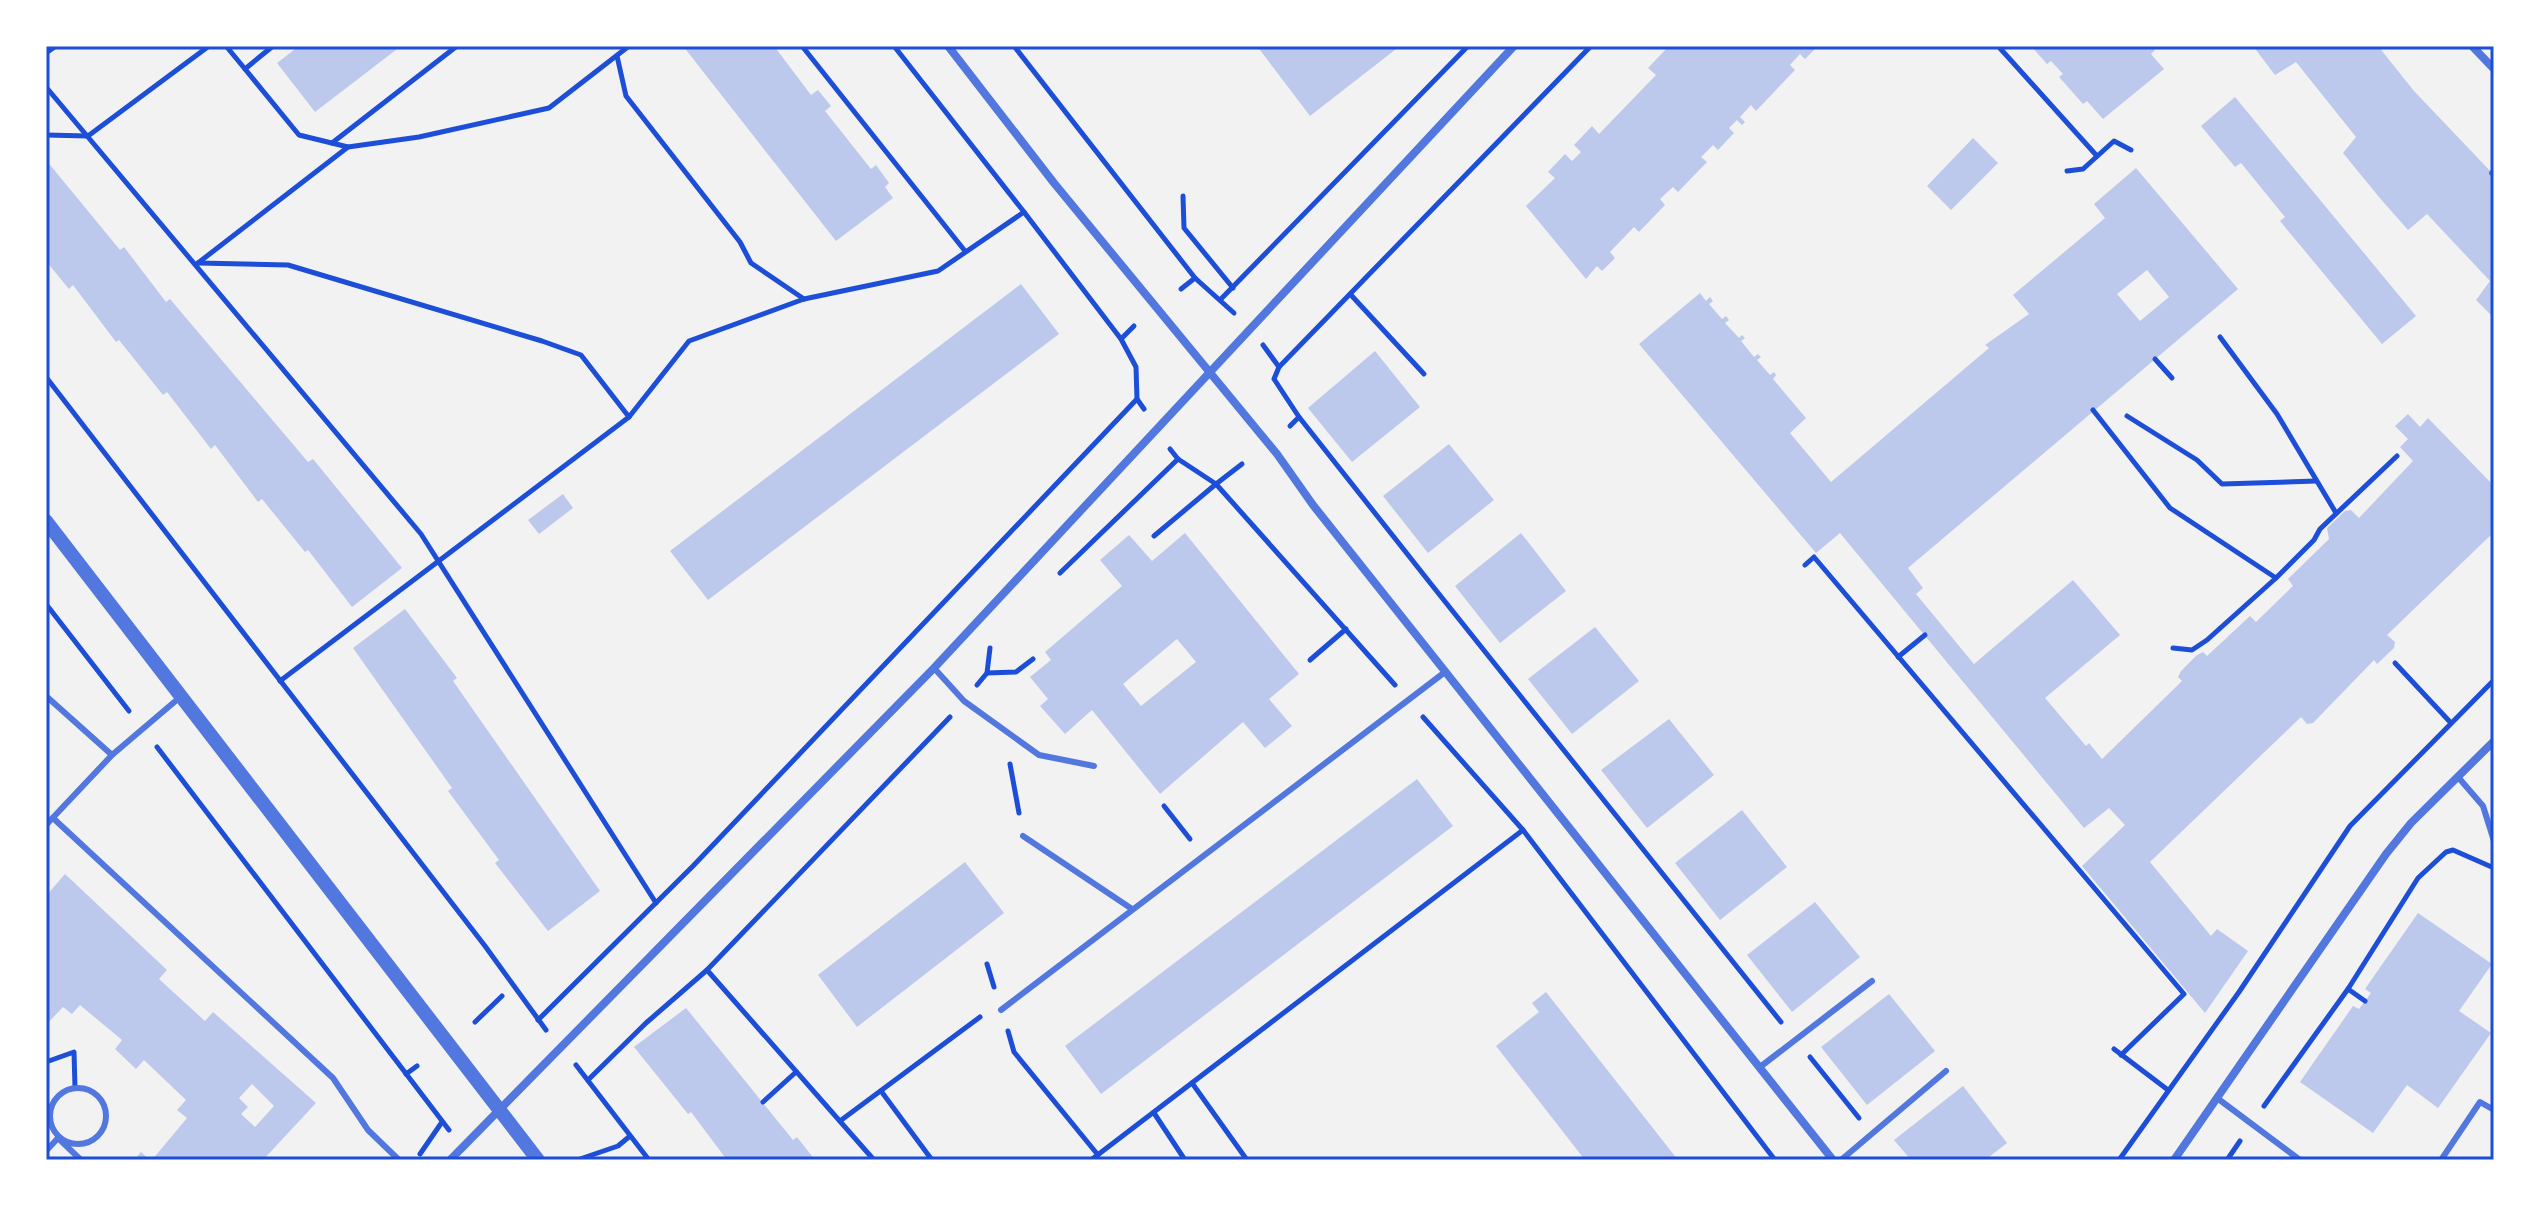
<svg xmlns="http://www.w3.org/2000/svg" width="2540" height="1206" font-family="Raleway,sans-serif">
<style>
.building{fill:#bdc9ec;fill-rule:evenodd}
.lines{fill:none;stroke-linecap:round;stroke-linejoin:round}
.path{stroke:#1d4ed8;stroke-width:5}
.service{stroke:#5277de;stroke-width:6}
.minor{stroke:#5277de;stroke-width:8}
.tertiary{stroke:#5277de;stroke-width:14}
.neatline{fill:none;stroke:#1d4ed8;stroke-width:3}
</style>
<rect width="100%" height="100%" fill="#f2f2f2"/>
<g class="building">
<polygon points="299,46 401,46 315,112 277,63"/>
<polygon points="683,46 774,46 811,95 818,90 831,106 825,111 871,169 876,165 889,183 885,187 893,198 836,241"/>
<polygon points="1257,46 1400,46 1310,116"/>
<polygon points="1669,46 1818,46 1805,59 1800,54 1790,65 1795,70 1756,111 1751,105 1740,117 1745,122 1742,125 1737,120 1729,128 1734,133 1718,150 1713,145 1701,157 1707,162 1678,192 1673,187 1660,199 1665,205 1639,232 1634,227 1610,252 1615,258 1602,271 1597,266 1586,279 1526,206 1555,178 1548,172 1565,154 1572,161 1581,152 1574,145 1592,126 1599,134 1656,75 1648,68"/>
<polygon points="2031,46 2151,46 2155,50 2151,54 2164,69 2103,119 2087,101 2083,104 2059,77 2063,74 2051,61 2047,64"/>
<polygon points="2253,46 2378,46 2414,91 2494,175 2494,318 2476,300 2490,281 2427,214 2408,230 2379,197 2343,153 2356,137 2296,62 2275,75"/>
<polygon points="2235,97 2416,316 2382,344 2280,221 2285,217 2241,163 2235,167 2201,126"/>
<polygon points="1973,138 1998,163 1951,210 1927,186"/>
<polygon points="46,160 120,250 124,247 166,302 170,299 308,462 313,459 402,568 352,607 308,550 305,552 262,499 258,502 215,445 211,449 167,392 163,395 119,340 116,342 73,285 69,289 46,261"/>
<path d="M2136,168L2238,289L1908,568L1923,588L1916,594L1974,664L2073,580L2120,635L2045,698L2086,746L2089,743L2102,759L2182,681L2178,677L2181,671L2197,655L2203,652L2207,656L2250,616L2256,622L2293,586L2288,579L2329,539L2327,528L2345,511L2351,510L2359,518L2413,461L2400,447L2408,439L2395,426L2408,414L2420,427L2428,418L2494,486V532L2387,635L2395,642L2394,648L2377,664L2374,660L2313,723L2307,724L2301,717L2150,862L2211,936L2217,929L2248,951L2205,1013L2082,866L2125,825L2109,808L2084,828L1840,533L1816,553L1639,344L1700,293L1706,301L1710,297L1713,301L1709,304L1722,319L1726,316L1729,320L1725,323L1739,338L1742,335L1745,338L1741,341L1754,357L1758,354L1761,357L1757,360L1770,375L1774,372L1776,375L1773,379L1806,418L1790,433L1831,482L1989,348L1985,345L2029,314L2013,295L2105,218L2094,204ZM2147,270L2169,297L2140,321L2117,294Z"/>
<polygon points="1021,284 1059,334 708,600 670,551"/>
<polygon points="1375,351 1420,407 1352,462 1308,408"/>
<polygon points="1449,444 1494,500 1428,553 1383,496"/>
<polygon points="563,494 573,508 539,534 528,520"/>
<path d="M1185,533L1299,674L1269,699L1292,726L1265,748L1243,722L1160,794L1092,710L1065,734L1040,706L1048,699L1030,677L1051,660L1045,652L1122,586L1100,560L1129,535L1152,561ZM1177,639L1196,662L1141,706L1123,684Z"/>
<polygon points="1521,533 1566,591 1500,643 1455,586"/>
<polygon points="405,609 457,678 453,681 600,891 548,931 495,863 499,860 448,791 452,788 353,648"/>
<polygon points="1595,627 1639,681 1572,734 1528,679"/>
<polygon points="1669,719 1714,775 1647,828 1601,770"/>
<polygon points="1417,779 1453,826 1101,1094 1065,1046"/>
<polygon points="1742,810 1787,867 1720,920 1675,863"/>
<polygon points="965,862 1004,913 857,1027 818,975"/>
<path d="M65,874L167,970L159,979L205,1021L213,1012L316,1103L263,1160H152L187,1118L177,1110L186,1100L144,1060L136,1069L115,1049L122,1040L80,1005L72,1014L63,1007L46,1025V896ZM252,1084L274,1106L255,1127L241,1114L248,1107L239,1098Z"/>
<polygon points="1815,902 1860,957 1792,1012 1747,955"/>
<polygon points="2418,913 2492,964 2459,1011 2491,1033 2438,1108 2407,1085 2373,1133 2300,1082 2353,1006 2359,1009 2371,993 2365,989"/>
<polygon points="1546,992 1678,1160 1585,1160 1496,1046 1539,1012 1532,1003"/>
<polygon points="1889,994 1935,1051 1867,1105 1821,1047"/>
<polygon points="686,1008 793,1140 797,1137 815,1160 727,1160 691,1112 688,1114 634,1047"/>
<polygon points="1963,1086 2007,1143 1985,1160 1911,1160 1894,1140"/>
<polygon points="141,1152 150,1160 134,1160"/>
</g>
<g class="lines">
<g class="path">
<polyline points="226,46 245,69 273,46"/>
<polyline points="802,46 965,251"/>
<polyline points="894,46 1024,212"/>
<polyline points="1014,46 1195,278"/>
<polyline points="1591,46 1279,367 1274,379 1299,417 1431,584 1781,1022"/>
<polyline points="1998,46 2097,156"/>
<polyline points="46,53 56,46"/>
<polyline points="617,56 626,96 740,242 751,263 804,299"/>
<polyline points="245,69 299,135 348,147"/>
<polyline points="46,87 421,534 656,903"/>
<polyline points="46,135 88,136 209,46"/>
<polyline points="332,143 457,46"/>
<polyline points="2067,171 2083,169 2114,141 2131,150"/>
<polyline points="1183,196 1184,228 1233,288"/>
<polyline points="198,263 348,147 419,137 549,108 629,46"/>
<polyline points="198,263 288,265 542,341 581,355 629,417"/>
<polyline points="1181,289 1195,278 1234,313"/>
<polyline points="1351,295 1424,374"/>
<polyline points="1220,300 1468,46"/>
<polyline points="1134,326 1121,339 1136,367 1137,399 1144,409"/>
<polyline points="2220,337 2277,414 2336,513"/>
<polyline points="1263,345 1279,367"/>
<polyline points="2155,359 2172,378"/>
<polyline points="46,377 485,946 546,1030"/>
<polyline points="2093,410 2170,508 2276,578 2314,540 2320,529 2397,456"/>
<polyline points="2127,416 2197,460 2222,484 2316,481"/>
<polyline points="1290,426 1299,417"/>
<polyline points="1170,449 1178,459 1216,484 1242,464"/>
<polyline points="1154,536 1216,484 1395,685"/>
<polyline points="1805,565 1814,557 2184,994 2121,1055"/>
<polyline points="1060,573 1178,459"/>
<polyline points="46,604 129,711"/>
<polyline points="2173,648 2192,650 2207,640 2276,578"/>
<polyline points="1898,657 1925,635"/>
<polyline points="1310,660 1346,629"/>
<polyline points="2395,663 2451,723"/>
<polyline points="987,673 1016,672 1033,659"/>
<polyline points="280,681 629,417 689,341 804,299 938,271 1024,212 1121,339"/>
<polyline points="977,685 987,673 990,648"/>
<polyline points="1423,717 1523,830 1775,1160"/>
<polyline points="157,747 449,1130"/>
<polyline points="1010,764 1019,813"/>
<polyline points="1164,806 1190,839"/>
<polyline points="987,964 994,987"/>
<polyline points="2348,989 2365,1001"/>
<polyline points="538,1020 693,866 1137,399"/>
<polyline points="475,1022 502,996"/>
<polyline points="1008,1031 1014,1052 1098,1155"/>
<polyline points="2114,1049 2168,1090"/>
<polyline points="1810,1057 1859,1118"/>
<polyline points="46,1062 74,1052 75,1088"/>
<polyline points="576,1065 649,1160"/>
<polyline points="406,1074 417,1066"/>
<polyline points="588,1080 646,1023 707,970"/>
<polyline points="1192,1083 1247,1160"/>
<polyline points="881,1091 932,1160"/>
<polyline points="763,1102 796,1072"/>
<polyline points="2264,1106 2348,989 2418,878 2446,852 2453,850 2494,868"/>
<polyline points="1154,1113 1185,1160"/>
<polyline points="840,1121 980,1017"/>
<polyline points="420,1154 442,1122"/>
<polyline points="580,1159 618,1146 630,1136"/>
<polyline points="874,1160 707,970 950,717"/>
<polyline points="1091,1160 1523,830"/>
<polyline points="2119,1160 2239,992 2350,826 2494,680"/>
<polyline points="2227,1160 2240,1141"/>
</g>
<g class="service">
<polyline points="2492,173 2494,171"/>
<polyline points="934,668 964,701 1039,755 1094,766"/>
<polyline points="46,696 112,755"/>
<polyline points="2458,777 2483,806 2494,841"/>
<polyline points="53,818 333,1078 368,1130 399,1160"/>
<polyline points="46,825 112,755 179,698"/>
<polyline points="1023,836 1132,909"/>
<polyline points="1001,1010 1445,672"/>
<polyline points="1760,1067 1872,981"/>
<circle cx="78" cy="1116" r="28"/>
<polyline points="2217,1098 2300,1160"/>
<polyline points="46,1151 58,1138 81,1160"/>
<polyline points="1841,1160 1946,1071"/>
<polyline points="2441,1160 2480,1102 2494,1110"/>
</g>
<g class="minor">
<polyline points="948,46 1054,183 1277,454 1313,505 1833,1160"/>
<polyline points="2472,46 2494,69"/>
<polyline points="450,1160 934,668 1514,46"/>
<polyline points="2174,1160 2386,854 2411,823 2494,741"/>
</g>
<polyline class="tertiary" points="46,521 538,1160"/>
</g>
<rect width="2540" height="1206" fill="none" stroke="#ffffff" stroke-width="96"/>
<rect x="48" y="48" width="2444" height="1110" class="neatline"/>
</svg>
